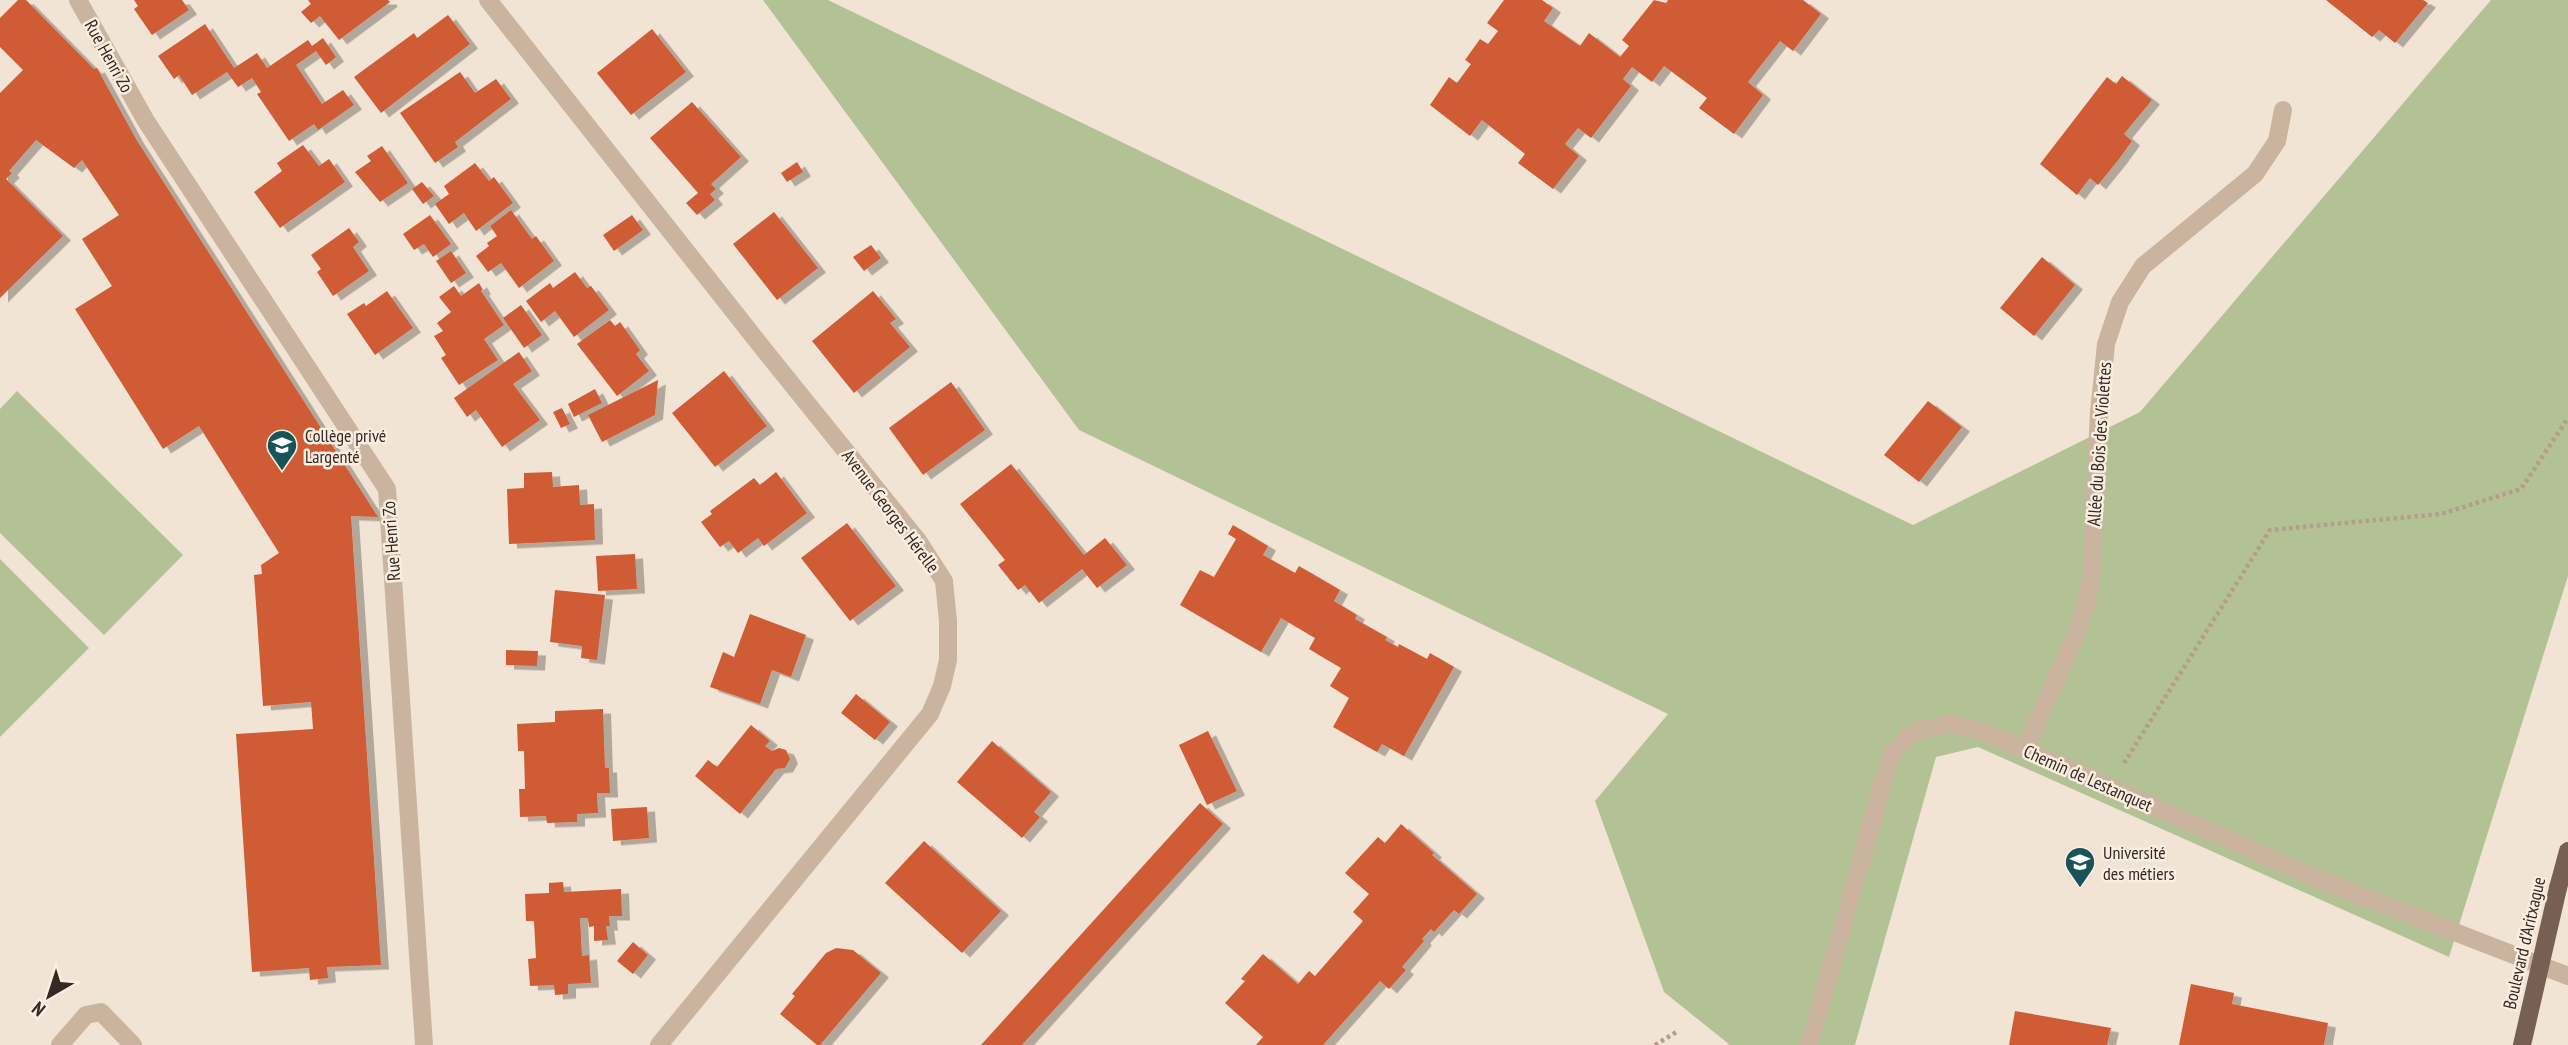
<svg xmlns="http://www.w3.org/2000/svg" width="2568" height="1045" font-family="'PT Sans Narrow',sans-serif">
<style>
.green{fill:#b2c294}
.building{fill:#cf5b35;filter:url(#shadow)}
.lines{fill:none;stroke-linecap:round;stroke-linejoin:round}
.path{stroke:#b69d8a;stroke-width:4.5;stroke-dasharray:3.5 3.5;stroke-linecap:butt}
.minor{stroke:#cab4a0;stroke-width:18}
.major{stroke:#775f53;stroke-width:18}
.major-bridge{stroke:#775f53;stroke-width:18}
.labels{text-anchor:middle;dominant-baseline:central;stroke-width:5;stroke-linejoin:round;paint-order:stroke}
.street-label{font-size:18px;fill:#342924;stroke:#faeee1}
.poi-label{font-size:18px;fill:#342924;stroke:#faeee1;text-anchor:start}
</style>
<defs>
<filter id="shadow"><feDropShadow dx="8" dy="4.5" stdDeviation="0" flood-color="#0004"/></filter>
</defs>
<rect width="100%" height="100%" fill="#f2e4d4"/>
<g class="green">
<polygon points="763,0 828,0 1913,525 2140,412 2491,0 2568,0 2568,576 2449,957 1978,747 1936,757 1855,1045 1730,1045 1664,992 1595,801 1668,714 1079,430"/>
<polygon points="17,391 183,555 104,635 0,533 0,409"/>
<polygon points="0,559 89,648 0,737"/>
</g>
<g class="building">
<polygon points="18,0 26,0 94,69 97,68 136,139 378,517 351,516 381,965 327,967 328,978 310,980 309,968 252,972 236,734 313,729 311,702 263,706 254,575 262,574 261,565 279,553 199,426 163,449 75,309 112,286 82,239 119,215 82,160 74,168 36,140 9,171 12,173 6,179 63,236 0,298 0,93 23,70 0,47 0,18"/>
<polygon points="134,0 182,0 189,10 152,35 134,9 138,6"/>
<polygon points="308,0 388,0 390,2 339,40 320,16 311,23 301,12 311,4"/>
<polygon points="1504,0 1542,0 1553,8 1544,21 1580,46 1589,33 1620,57 1629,46 1622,40 1654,0 1666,3 1668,0 1803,0 1821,14 1793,51 1780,41 1748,82 1763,95 1734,134 1699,108 1707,98 1664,66 1652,82 1632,67 1623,79 1631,86 1591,138 1578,128 1565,144 1579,156 1553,189 1518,163 1525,154 1482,120 1470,136 1430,105 1449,77 1457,83 1471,64 1465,60 1480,39 1488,44 1498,31 1487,23"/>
<polygon points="2326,0 2423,0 2428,3 2395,43 2379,30 2372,37"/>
<polygon points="448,15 470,44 381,113 354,77 414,33 417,38"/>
<polygon points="205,24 234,68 257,53 267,68 308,40 312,46 323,38 336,57 326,65 316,51 296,65 322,104 343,90 354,105 318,130 314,124 289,141 257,94 261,92 252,78 238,87 227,72 192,95 179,75 174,79 158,56"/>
<polygon points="652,29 686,72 631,115 597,73"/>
<polygon points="460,72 475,93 496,79 511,99 455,142 458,147 435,163 400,113"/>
<polygon points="2122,76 2152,100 2124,134 2132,141 2119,159 2098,185 2090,178 2077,195 2040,164 2107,77 2116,84"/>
<polygon points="692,102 741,157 711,184 716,189 710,194 715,200 697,215 686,203 698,193 650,138"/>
<polygon points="303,145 319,166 329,159 345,182 280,228 254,192 282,171 277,163"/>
<polygon points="382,146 408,183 380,202 355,172 371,161 367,156"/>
<polygon points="797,162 803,172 787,182 781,173"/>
<polygon points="475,163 489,181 494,177 513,203 476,231 464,213 449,224 435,204 449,194 444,186"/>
<polygon points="422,182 434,196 423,204 412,189"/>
<polygon points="511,210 532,239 536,236 554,261 519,288 501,263 488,272 476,256 489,246 487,243 497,236 490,226"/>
<polygon points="774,212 818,268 777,300 733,244"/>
<polygon points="430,215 451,244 433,257 424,244 414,250 403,234"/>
<polygon points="632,215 643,230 614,251 603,235"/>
<polygon points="349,228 359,242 353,247 369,271 333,296 317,272 321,269 311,255"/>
<polygon points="871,245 881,258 864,271 853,257"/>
<polygon points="451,251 466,273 451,283 436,261"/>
<polygon points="2042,257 2075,285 2034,336 2000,308"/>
<polygon points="575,272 587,288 591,286 609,310 574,337 555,311 541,322 526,301 550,283 553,288"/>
<polygon points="479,283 483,290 481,291 504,325 484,339 498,360 459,385 441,358 446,355 434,336 443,331 437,323 451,312 439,297 454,286 461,296"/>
<polygon points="387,291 413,328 375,355 347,314 364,303 366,306"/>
<polygon points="873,291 896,319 890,323 910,347 854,393 812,341"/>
<polygon points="521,305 542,335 524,348 503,318"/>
<polygon points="610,320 615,326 620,322 640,350 636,354 649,371 617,396 577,344"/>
<polygon points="519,352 532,371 513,384 540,420 502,447 476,410 467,417 454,398"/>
<polygon points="724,371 767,426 715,467 672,413"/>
<polygon points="658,380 655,415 602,442 588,415"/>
<polygon points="951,382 985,430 923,475 889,428"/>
<polygon points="595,389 602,403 574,417 568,404"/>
<polygon points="1928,401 1962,427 1919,482 1884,455"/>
<polygon points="562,408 570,424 561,428 553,412"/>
<polygon points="1011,464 1084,555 1105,538 1127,565 1097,588 1082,569 1039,603 1025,585 1018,590 998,565 1005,560 960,504"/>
<polygon points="552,472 553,487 579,485 580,505 594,504 595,540 509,544 507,489 524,488 524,473"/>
<polygon points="776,472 807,513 764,546 758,538 738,553 729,541 720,547 701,522 712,514 710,511 754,478 760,485"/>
<polygon points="847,523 896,586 850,621 801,558"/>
<polygon points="1233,525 1268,546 1263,555 1295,573 1299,566 1340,590 1334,601 1357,615 1355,619 1387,637 1385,640 1398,647 1399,644 1427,659 1430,653 1454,667 1404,756 1382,744 1377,752 1333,727 1349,698 1330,686 1341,668 1309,649 1315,638 1281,618 1261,652 1180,605 1200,570 1214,577 1236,539 1228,534"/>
<polygon points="635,554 637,589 598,591 596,556"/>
<polygon points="555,590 605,595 597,660 581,658 582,646 550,642"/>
<polygon points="750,614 806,635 791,677 772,670 760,704 710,687 723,652 734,657"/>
<polygon points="506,650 538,651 537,666 506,665"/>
<polygon points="856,694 890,722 875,740 841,713"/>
<polygon points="603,709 605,768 609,768 610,793 597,793 598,813 577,814 577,822 547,823 546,816 520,817 519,789 525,789 524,751 518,751 517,724 555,722 555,711"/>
<polygon points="751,725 770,741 765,746 772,751 779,748 786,750 790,759 785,768 776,769 740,814 695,776 708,760 717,767"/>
<polygon points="1208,731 1237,791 1207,805 1179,745"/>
<polygon points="992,741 1051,792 1034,812 1040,817 1022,838 957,782"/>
<polygon points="1200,803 1223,824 1022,1045 981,1045"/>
<polygon points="647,807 649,838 613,841 611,809"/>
<polygon points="1401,824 1434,853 1432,855 1477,894 1459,914 1454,910 1434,932 1431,929 1422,939 1424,941 1402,967 1406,970 1389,989 1380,981 1323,1045 1256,1045 1263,1037 1225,1003 1245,981 1241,979 1263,954 1298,984 1309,971 1315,976 1363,921 1353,912 1369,894 1345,873 1378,837 1385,843"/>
<polygon points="924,841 1001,911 962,953 885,883"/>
<polygon points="563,882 564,892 621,889 622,916 609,916 610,926 606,926 608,940 594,941 594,926 589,927 588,918 580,918 582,956 589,955 591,983 568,984 568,994 555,995 554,985 530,986 528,959 536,958 534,921 526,921 525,894 549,893 549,883"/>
<polygon points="633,942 648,955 633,974 617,961"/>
<polygon points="836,948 853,950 881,973 820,1045 817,1045 780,1014 795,996 792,994 826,953"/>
<polygon points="2191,984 2234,993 2232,1004 2328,1023 2324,1045 2179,1045"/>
<polygon points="2015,1011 2111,1028 2107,1045 2009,1045"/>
</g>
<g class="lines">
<g class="path">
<polyline points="2124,763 2270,530 2441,514 2521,489 2568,418"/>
<polyline points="1655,1045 1678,1031"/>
</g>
<g class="minor">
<polyline points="78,0 146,121 387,489 424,1045"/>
<polyline points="488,0 765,351 919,542 944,581 948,621 948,660 942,686 930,714 659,1045"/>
<polyline points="2025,749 2078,630 2091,582 2099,413 2106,344 2120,302 2143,266 2255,174 2277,141 2283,110"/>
<polyline points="60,1045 86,1015 101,1012 133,1045"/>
<polyline points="1809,1045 1891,755 1914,731 1950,724 1982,731 2323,881 2568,976"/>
</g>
<polyline class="major" points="2558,888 2568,851"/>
<polyline class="major-bridge" points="2522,1045 2558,888"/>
</g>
<defs>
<g id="school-pin" transform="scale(1.575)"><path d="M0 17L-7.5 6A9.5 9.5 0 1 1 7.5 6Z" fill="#175357" stroke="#faeee1"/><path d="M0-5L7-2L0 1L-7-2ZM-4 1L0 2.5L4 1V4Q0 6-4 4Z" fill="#fff"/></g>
<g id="university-pin" transform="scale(1.575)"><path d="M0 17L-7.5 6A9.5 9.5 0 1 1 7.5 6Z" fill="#175357" stroke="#faeee1"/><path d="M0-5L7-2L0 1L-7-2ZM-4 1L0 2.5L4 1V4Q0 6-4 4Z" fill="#fff"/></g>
</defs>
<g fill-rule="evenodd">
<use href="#school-pin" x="282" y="445"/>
<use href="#university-pin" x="2080" y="862"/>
</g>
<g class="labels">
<g class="street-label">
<text transform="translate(109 56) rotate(61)">Rue Henri Zo</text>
<text transform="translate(2099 444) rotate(-86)">Allée du Bois des Violettes</text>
<text transform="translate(891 511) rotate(53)">Avenue Georges Hérelle</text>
<text transform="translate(391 541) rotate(-94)">Rue Henri Zo</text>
<text transform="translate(2088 778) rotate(24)">Chemin de Lestanquet</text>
<text transform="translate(2524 943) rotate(-77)">Boulevard d'Aritxague</text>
</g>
<g class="poi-label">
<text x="305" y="435">Collège privé<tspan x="305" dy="21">Largenté</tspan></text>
<text x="2103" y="852">Université<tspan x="2103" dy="21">des métiers</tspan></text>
</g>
</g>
<g transform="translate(49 996) rotate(219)" stroke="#faeee1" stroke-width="5" paint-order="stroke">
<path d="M0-5L12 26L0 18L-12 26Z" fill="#342924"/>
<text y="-10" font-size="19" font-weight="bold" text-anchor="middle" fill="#342924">N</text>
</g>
</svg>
